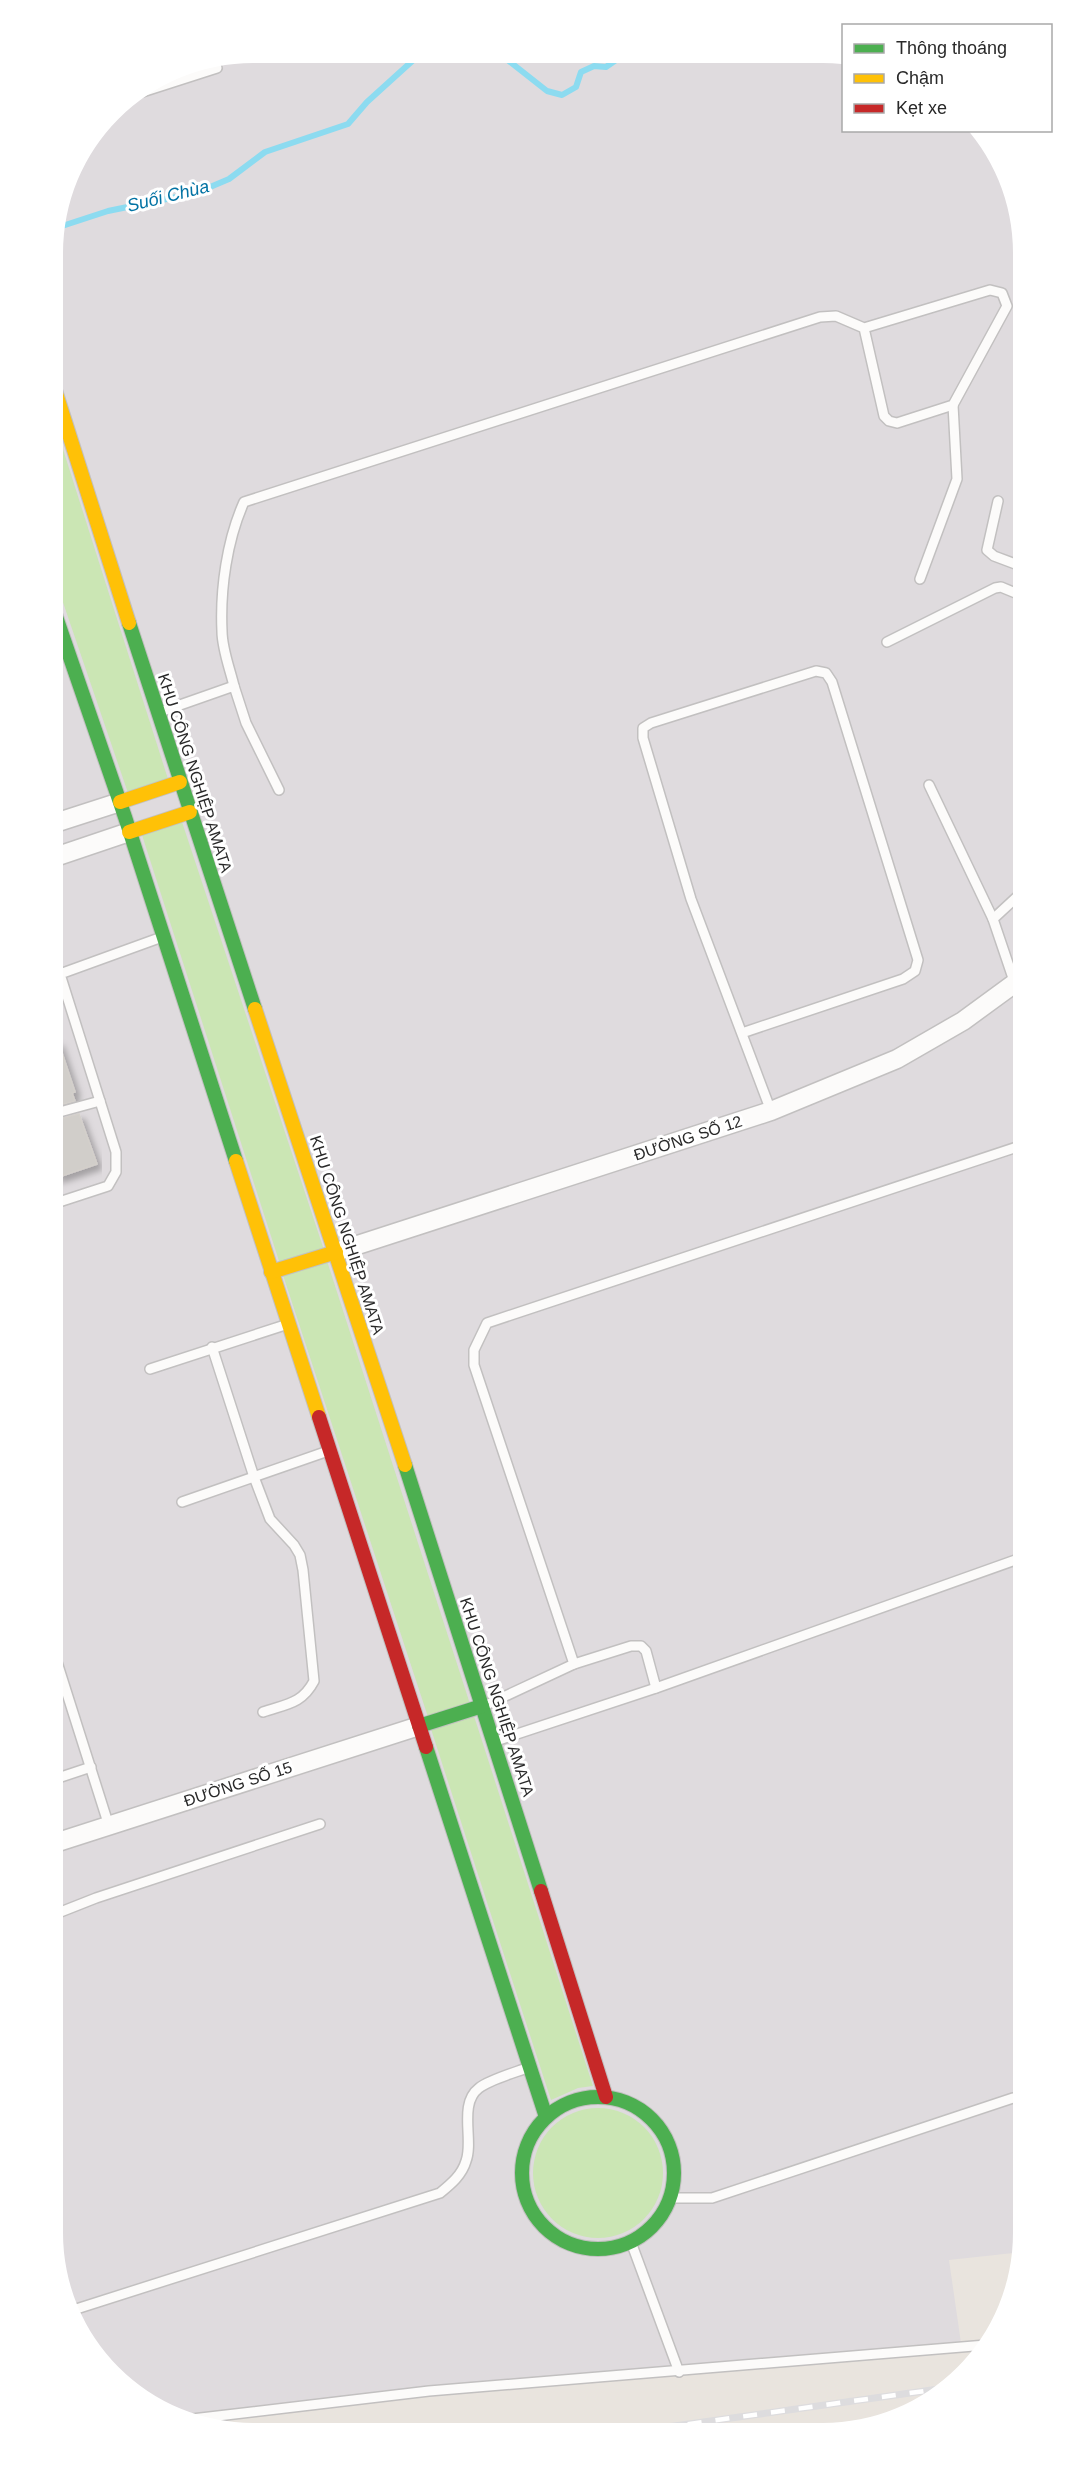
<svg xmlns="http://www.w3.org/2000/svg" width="1076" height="2486" font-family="Helvetica,sans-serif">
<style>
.industrial{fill:#dfdbde}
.green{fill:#cbe6b4}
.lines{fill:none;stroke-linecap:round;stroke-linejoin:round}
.stream{stroke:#8cdbf0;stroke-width:6}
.building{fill:#d1ceca;stroke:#d4d0cb;stroke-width:1.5;filter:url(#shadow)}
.lane-casing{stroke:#c2c0c0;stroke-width:12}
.street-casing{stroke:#c2c0c0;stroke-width:21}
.fast-casing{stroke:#c2c0c0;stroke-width:16}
.slow-casing{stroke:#c2c0c0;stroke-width:16}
.jam-casing{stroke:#c2c0c0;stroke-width:16}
.lane{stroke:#fcfbfa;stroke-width:9}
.street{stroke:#fcfbfa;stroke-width:18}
.fast{stroke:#4caf50;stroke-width:14}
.slow{stroke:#ffc107;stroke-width:14}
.jam{stroke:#c62828;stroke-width:14}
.rail-casing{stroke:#dddcde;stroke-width:7}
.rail{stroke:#fff;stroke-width:4.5;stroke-dasharray:14;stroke-linecap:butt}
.labels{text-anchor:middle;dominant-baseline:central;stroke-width:6;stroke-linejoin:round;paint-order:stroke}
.street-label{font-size:16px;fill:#292929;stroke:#fff}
.water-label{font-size:18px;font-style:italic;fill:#0373a4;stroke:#fff}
</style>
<defs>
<filter id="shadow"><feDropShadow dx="5" dy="5" stdDeviation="3" flood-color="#0004"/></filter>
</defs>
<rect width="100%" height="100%" fill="#e9e4de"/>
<polygon class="industrial" points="253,53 843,56 844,130 976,131 1017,201 1023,2246 1022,2252 949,2260 961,2343 430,2387 185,2415 121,2384 80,2334 59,2285 53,240 73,164 121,102 177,68"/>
<g class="green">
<polygon points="54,421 168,779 128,793 54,576"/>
<polygon points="182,822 324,1250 280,1264 142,835"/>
<polygon points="327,1261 470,1704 428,1717 283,1275"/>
<polygon points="474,1716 593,2086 578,2088 551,2100 431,1729"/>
<circle cx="598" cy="2173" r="65"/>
</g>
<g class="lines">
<g class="stream">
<polyline points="500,54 547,91 562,95 576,87 581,72 594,66 606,67 616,60 618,55"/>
<polyline points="56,228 108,211 196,193 229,179 265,152 348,124 367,102 420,54"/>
</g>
</g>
<g class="building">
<polygon points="58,1041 75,1092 72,1093 75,1101 56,1106 55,1042"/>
<polygon points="79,1114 97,1164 56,1178 56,1120"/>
</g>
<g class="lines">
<g class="lane-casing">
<g id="lane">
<polyline points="133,95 217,68"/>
<polyline points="998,501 987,550 994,556 1018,565"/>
<polyline points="920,579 957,479 953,405"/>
<polyline points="887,642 995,588 1001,587 1018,594"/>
<path d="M234,686C230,669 222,649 222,631C220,589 227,540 244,502L820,317L836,316L864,328L990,290L1002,293L1007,306L953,405L897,423L889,421L884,416L864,328"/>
<polyline points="160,712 234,686 246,723 279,790"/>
<polyline points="929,785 993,919"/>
<polyline points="1015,984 993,919 1019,895"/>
<polyline points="742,1033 903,979 915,971 918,960 832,682 826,673 816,671 651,723 643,728 643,738 691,899 771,1111"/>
<polyline points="56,1113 100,1101"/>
<polyline points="56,1203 108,1186 116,1172 116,1152 60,974 162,937"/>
<path d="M212,1347L254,1477L270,1519L294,1545L300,1555L303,1570L314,1681C302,1704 286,1704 263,1712"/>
<polyline points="150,1369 285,1325"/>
<polyline points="182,1502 328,1451"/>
<polyline points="57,1662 109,1826"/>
<polyline points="574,1664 631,1646 641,1646 646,1651 656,1688"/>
<polyline points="484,1706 574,1664 474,1365 474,1350 487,1323 1020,1146"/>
<polyline points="496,1741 656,1688 1021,1558"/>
<polyline points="58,1778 91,1767"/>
<polyline points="58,1913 96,1898 320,1824"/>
<polyline points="671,2198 712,2198 1013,2098"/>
<polyline points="631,2242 679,2372"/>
<path d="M70,2311L440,2193C451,2184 462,2175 466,2161C474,2140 458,2104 479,2088C489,2080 513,2073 527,2068"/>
<polyline points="192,2419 429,2391 986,2345"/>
</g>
</g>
<g class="street-casing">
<g id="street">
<polyline points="55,823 120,802"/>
<polyline points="55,857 129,832"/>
<polyline points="336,1252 771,1111 897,1059 963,1021 1019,980"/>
<polyline points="58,1842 419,1726"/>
</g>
</g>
<g class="fast-casing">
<g id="fast">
<polyline points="54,611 125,817 236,1161"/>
<polyline points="129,623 255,1009"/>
<polyline points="405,1465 541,1891"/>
<polyline points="419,1726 482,1706"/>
<polyline points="426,1747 546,2117"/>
<circle cx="598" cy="2173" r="76"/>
</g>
</g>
<g class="slow-casing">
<g id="slow">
<polyline points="53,384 129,623"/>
<polyline points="120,802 180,782"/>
<polyline points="129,832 190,812"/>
<polyline points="255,1009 405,1465"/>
<polyline points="236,1161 319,1417"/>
<polyline points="271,1272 336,1252"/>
</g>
</g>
<g class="jam-casing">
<g id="jam">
<polyline points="319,1417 426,1747"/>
<polyline points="541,1891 606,2097"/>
</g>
</g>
<use href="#lane" class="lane"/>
<use href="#street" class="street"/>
<use href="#fast" class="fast"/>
<use href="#slow" class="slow"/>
<use href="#jam" class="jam"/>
<g class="rail-casing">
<polyline id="rail" points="660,2428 946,2388"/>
</g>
<use href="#rail" class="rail"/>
</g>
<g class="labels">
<g class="street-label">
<text transform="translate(195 773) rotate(72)">KHU CÔNG NGHIỆP AMATA</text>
<text transform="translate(688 1138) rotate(-18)">ĐƯỜNG SỐ 12</text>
<text transform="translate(347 1235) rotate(72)">KHU CÔNG NGHIỆP AMATA</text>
<text transform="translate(497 1697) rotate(72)">KHU CÔNG NGHIỆP AMATA</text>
<text transform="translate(238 1784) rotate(-18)">ĐƯỜNG SỐ 15</text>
</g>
<g class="water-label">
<text transform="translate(168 196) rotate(-14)">Suối Chùa</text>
</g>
</g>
<path d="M0 0H1076V2486H0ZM253 63H823A190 190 0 0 1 1013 253V2233A190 190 0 0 1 823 2423H253A190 190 0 0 1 63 2233V253A190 190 0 0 1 253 63Z" fill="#fff" fill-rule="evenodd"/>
<rect x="842" y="24" width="210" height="108" fill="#ffffff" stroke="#a9a9a9" stroke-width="1.5"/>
<rect x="854" y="44" width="30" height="9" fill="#4caf50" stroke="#a9a9a9" stroke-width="1.5"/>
<text x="896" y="54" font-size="18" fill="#292929">Thông thoáng</text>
<rect x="854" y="74" width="30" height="9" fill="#ffc107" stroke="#a9a9a9" stroke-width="1.5"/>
<text x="896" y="84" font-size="18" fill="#292929">Chậm</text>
<rect x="854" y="104" width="30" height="9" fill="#c62828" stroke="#a9a9a9" stroke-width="1.5"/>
<text x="896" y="114" font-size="18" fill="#292929">Kẹt xe</text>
</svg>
